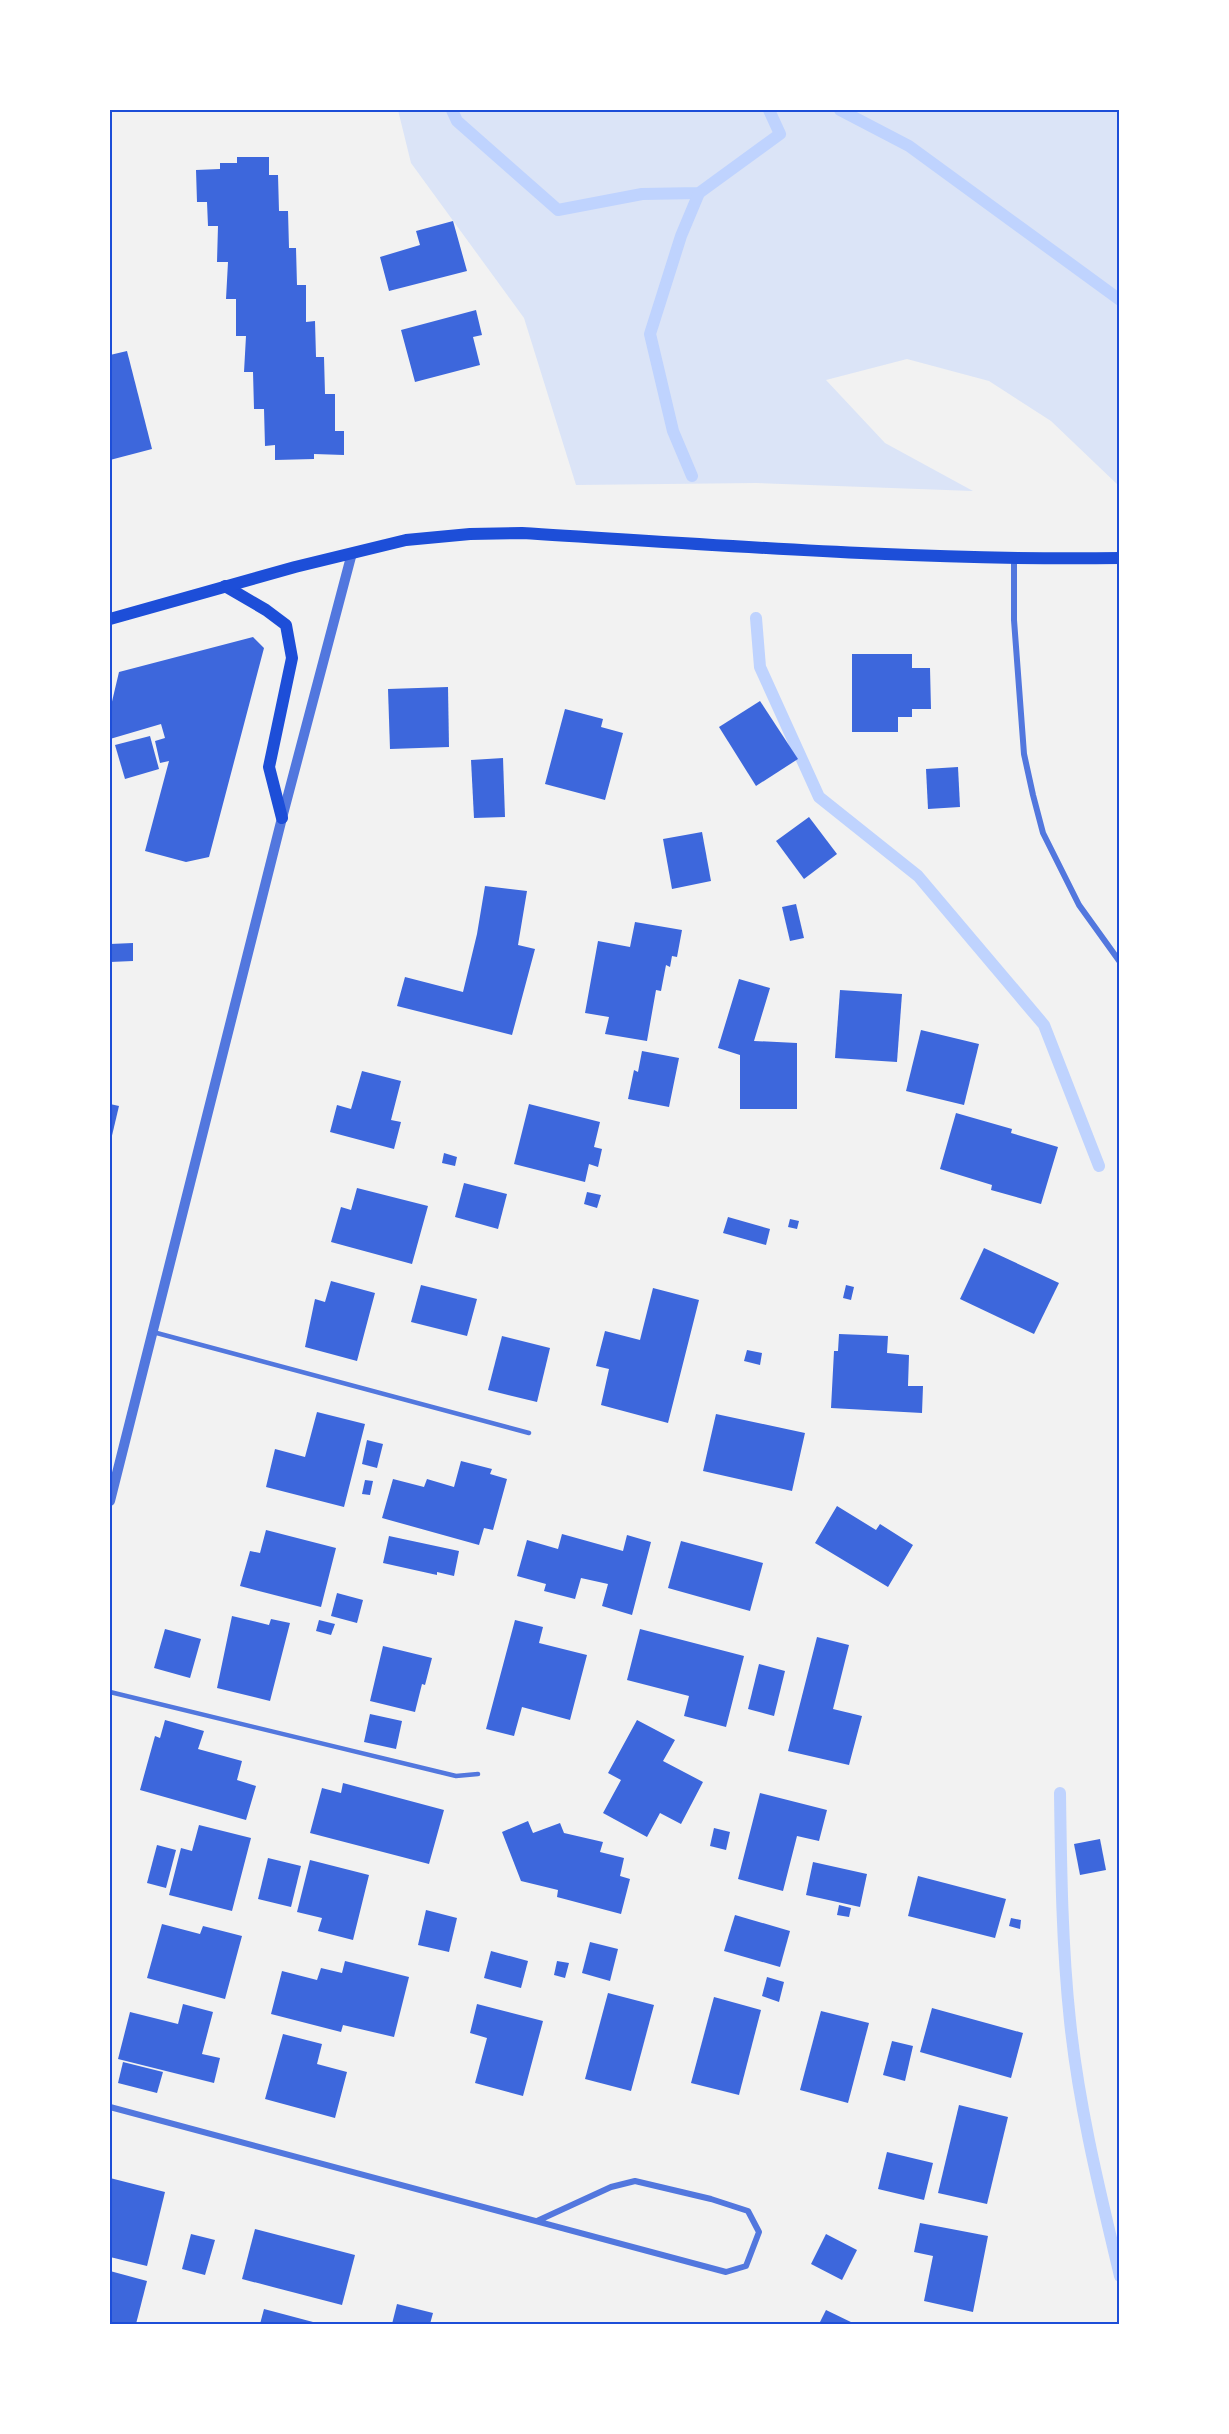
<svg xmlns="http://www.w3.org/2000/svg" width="1229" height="2434" font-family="'DejaVu Sans',sans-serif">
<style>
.green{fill:#dbe4f7}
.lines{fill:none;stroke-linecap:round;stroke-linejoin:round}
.stream{stroke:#bfd3fe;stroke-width:12}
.building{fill:#3d67dc}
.service{stroke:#5277de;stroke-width:4.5}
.minor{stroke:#5277de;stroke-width:6}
.tertiary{stroke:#5277de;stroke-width:10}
.secondary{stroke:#1d4ed8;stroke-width:12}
.neatline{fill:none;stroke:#1d4ed8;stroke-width:2}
</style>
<rect width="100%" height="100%" fill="#f2f2f2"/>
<polygon class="green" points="398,110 1119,110 1119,486 1051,421 989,381 907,359 826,380 885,443 973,491 756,483 576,485 524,318 411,163"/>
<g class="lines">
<g class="stream">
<polyline points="452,110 457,121 558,210 642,194 699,193 780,134 769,110"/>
<polyline points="840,110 909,146 1120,300"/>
<polyline points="692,476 673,431 650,334 681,236 699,193"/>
<polyline points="756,618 760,667 819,797 918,876 1044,1025 1099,1166"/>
<path d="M1060,1793C1061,1869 1062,1946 1070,2021C1079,2108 1100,2192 1120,2276"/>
</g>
</g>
<g class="building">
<polygon points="237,157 269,157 269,175 278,175 279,211 288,211 289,248 296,248 297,285 306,285 306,322 315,321 316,357 324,357 325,394 335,394 335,431 344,431 344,455 314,454 314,459 275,460 275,445 265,446 264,409 254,409 253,372 244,372 246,336 236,336 236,299 226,299 228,262 217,262 218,226 208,226 207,202 197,202 196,170 220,169 220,163 237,163"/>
<polygon points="453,221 467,271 389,291 380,257 420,245 416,231"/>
<polygon points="476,310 482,335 473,337 480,365 415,382 401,330"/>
<polygon points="127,351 152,449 110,460 110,355"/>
<polygon points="253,637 264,648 209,857 186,862 145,851 169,761 160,763 155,741 165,738 161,724 110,739 110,710 119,672"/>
<polygon points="852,654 912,654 912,668 930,668 931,709 912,709 912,717 898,717 898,732 852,732"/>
<polygon points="448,687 449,747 390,749 388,689"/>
<polygon points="760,701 798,759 756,786 719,727"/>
<polygon points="565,709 603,719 601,727 623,733 605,800 545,784"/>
<polygon points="150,736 159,769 125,779 115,745"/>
<polygon points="503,758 505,817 474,818 471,760"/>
<polygon points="958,767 960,807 928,809 926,769"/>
<polygon points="809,817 837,854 804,879 776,841"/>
<polygon points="702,832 711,881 672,889 663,839"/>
<polygon points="485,886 527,891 518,945 535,949 512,1035 397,1006 405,977 463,992 477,934"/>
<polygon points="796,904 804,938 790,941 782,907"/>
<polygon points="635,922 682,930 677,957 672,956 670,967 666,965 661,991 656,990 647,1041 605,1034 609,1017 585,1013 598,941 630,947"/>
<polygon points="133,943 133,961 110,962 110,944"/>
<polygon points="739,979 770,988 754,1041 797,1043 797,1109 740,1109 740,1055 718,1048"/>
<polygon points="840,990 902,994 897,1062 835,1058"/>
<polygon points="921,1030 979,1044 964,1105 906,1091"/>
<polygon points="642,1051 679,1058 669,1107 628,1099 634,1070 638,1072"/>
<polygon points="362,1071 401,1081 391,1120 401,1122 394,1149 330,1132 337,1105 351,1109"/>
<polygon points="110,1104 119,1106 110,1144"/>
<polygon points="529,1104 600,1122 594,1147 602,1149 598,1167 589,1164 585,1182 514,1164"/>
<polygon points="956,1113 1012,1129 1011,1133 1058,1147 1041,1204 991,1190 992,1185 940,1169"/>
<polygon points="444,1153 457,1157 455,1166 442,1163"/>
<polygon points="464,1183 507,1194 498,1229 455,1217"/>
<polygon points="357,1188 428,1206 412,1264 331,1242 341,1207 351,1210"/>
<polygon points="587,1192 601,1195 597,1208 584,1204"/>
<polygon points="728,1217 770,1229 766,1245 723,1233"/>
<polygon points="790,1219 799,1221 797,1229 788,1227"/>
<polygon points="984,1248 1059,1283 1034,1334 960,1299"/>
<polygon points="331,1281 375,1293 357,1361 305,1347 315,1299 325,1302"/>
<polygon points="421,1285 477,1299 467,1336 411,1322"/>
<polygon points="846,1285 854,1287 851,1300 843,1298"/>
<polygon points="653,1288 699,1300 668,1423 601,1405 609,1369 596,1366 605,1331 640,1340"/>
<polygon points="839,1334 888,1336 887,1353 909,1355 908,1386 923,1386 922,1413 831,1408 834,1351 838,1351"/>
<polygon points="502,1336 550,1348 537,1402 488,1390"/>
<polygon points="747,1350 762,1353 760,1365 744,1361"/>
<polygon points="317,1412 365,1424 344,1507 266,1487 275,1449 305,1457"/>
<polygon points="716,1414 805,1433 792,1491 703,1471"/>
<polygon points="367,1440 383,1444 377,1468 362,1464"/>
<polygon points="461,1461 492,1469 490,1474 507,1479 493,1530 484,1528 479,1545 382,1518 393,1479 424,1487 427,1479 454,1487"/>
<polygon points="365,1480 373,1481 370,1495 362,1494"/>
<polygon points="837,1506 876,1530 880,1524 913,1545 888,1587 815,1543"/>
<polygon points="266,1530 336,1548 321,1607 240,1586 250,1551 260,1553"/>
<polygon points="562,1534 623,1551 627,1535 651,1542 632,1615 602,1606 608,1584 581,1578 575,1599 544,1591 546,1584 517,1576 527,1540 558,1549"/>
<polygon points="389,1536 459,1551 454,1576 437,1572 437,1575 383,1563"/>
<polygon points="681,1541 763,1563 750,1611 668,1588"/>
<polygon points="337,1593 363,1600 357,1623 331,1616"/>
<polygon points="232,1616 269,1625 271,1619 290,1623 270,1701 217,1688"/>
<polygon points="319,1620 335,1624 331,1635 316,1631"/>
<polygon points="515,1620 543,1627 539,1643 587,1655 570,1720 522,1707 514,1736 486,1729"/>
<polygon points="165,1629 201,1639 190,1678 154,1668"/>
<polygon points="640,1629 744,1656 726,1727 684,1716 689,1696 627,1680"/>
<polygon points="817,1637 849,1645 833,1709 862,1716 849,1765 788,1751"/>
<polygon points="383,1646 432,1658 425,1685 422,1684 415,1712 370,1701"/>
<polygon points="759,1664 785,1671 774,1716 748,1709"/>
<polygon points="370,1714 402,1721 396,1749 364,1742"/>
<polygon points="165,1720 204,1731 198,1749 242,1761 237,1780 256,1786 246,1820 140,1790 155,1736 160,1738"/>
<polygon points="637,1720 675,1740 663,1761 703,1782 681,1824 660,1813 647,1837 603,1813 621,1780 608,1773"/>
<polygon points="343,1783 444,1810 429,1864 310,1833 322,1788 341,1793"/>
<polygon points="760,1793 827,1810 819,1841 797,1836 783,1891 738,1879"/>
<polygon points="528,1821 533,1833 560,1823 564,1833 603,1842 600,1852 624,1858 620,1876 630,1879 621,1914 557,1897 558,1890 521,1881 502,1832"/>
<polygon points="199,1825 251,1838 232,1911 169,1895 181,1848 192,1851"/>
<polygon points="714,1828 730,1832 726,1850 710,1846"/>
<polygon points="1100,1839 1106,1870 1080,1875 1074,1844"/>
<polygon points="157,1845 176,1850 166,1888 147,1883"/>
<polygon points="268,1858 301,1866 291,1907 258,1899"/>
<polygon points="310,1860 369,1875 353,1940 318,1931 322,1918 297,1912"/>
<polygon points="813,1862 867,1874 860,1907 806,1895"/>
<polygon points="918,1876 1006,1899 995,1938 908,1916"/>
<polygon points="839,1905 851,1908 849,1917 837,1915"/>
<polygon points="426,1910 457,1918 449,1952 418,1945"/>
<polygon points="735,1915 790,1931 780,1967 724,1951"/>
<polygon points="1011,1918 1021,1920 1020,1929 1009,1926"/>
<polygon points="162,1924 200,1934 203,1926 242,1936 225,1999 147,1978"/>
<polygon points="590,1942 618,1949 610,1981 582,1973"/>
<polygon points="491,1951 528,1961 521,1988 484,1978"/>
<polygon points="345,1961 409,1977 394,2037 343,2025 341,2032 271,2014 282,1971 317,1980 321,1968 342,1973"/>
<polygon points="557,1961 569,1963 565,1978 554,1975"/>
<polygon points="767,1977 784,1982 779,2002 762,1996"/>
<polygon points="608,1993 654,2005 631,2091 585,2079"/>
<polygon points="714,1997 761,2010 739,2095 691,2083"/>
<polygon points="183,2004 213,2012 202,2054 220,2058 214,2083 118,2059 130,2012 178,2024"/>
<polygon points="477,2004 543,2021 523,2096 475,2083 487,2038 470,2033"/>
<polygon points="932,2008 1023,2033 1011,2078 920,2052"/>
<polygon points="821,2011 869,2023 848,2103 800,2090"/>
<polygon points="283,2034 322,2044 317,2064 347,2072 335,2118 265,2099"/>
<polygon points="892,2041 913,2046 905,2081 883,2075"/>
<polygon points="123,2062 163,2072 157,2093 118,2083"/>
<polygon points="959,2105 1008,2117 987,2204 938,2193"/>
<polygon points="887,2152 933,2163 924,2200 878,2189"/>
<polygon points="110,2178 165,2192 147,2266 110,2257"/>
<polygon points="920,2223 988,2236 973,2312 924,2301 933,2256 914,2252"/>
<polygon points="255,2229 355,2255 342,2305 242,2279"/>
<polygon points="191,2234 215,2240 205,2275 182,2269"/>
<polygon points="826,2234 857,2250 842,2280 811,2264"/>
<polygon points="110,2271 147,2281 136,2324 110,2324"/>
<polygon points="397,2304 433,2313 430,2324 392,2324"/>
<polygon points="264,2309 313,2322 313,2324 260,2324"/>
<polygon points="826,2310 855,2324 819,2324"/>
</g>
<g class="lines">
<g class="service">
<polyline points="153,1332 529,1433"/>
<polyline points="110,1692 456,1776 478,1774"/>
</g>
<g class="minor">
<polyline points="1014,559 1014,620 1024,754 1033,795 1043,833 1079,905 1120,962"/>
<polyline points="110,2107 726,2272 746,2266 759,2232 748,2211 711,2199 635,2181 611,2187 537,2221"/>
</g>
<polyline class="tertiary" points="110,1501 282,818 352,553"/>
<g class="secondary">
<polyline points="225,586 266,610 286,625 292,658 269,767 282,818"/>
<path d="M110,619L295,567L406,540L470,534L522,533C721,545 920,561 1120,558"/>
</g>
</g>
<rect width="1229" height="2434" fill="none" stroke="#ffffff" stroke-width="222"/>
<rect x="111" y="111" width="1007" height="2212" class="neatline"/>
</svg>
